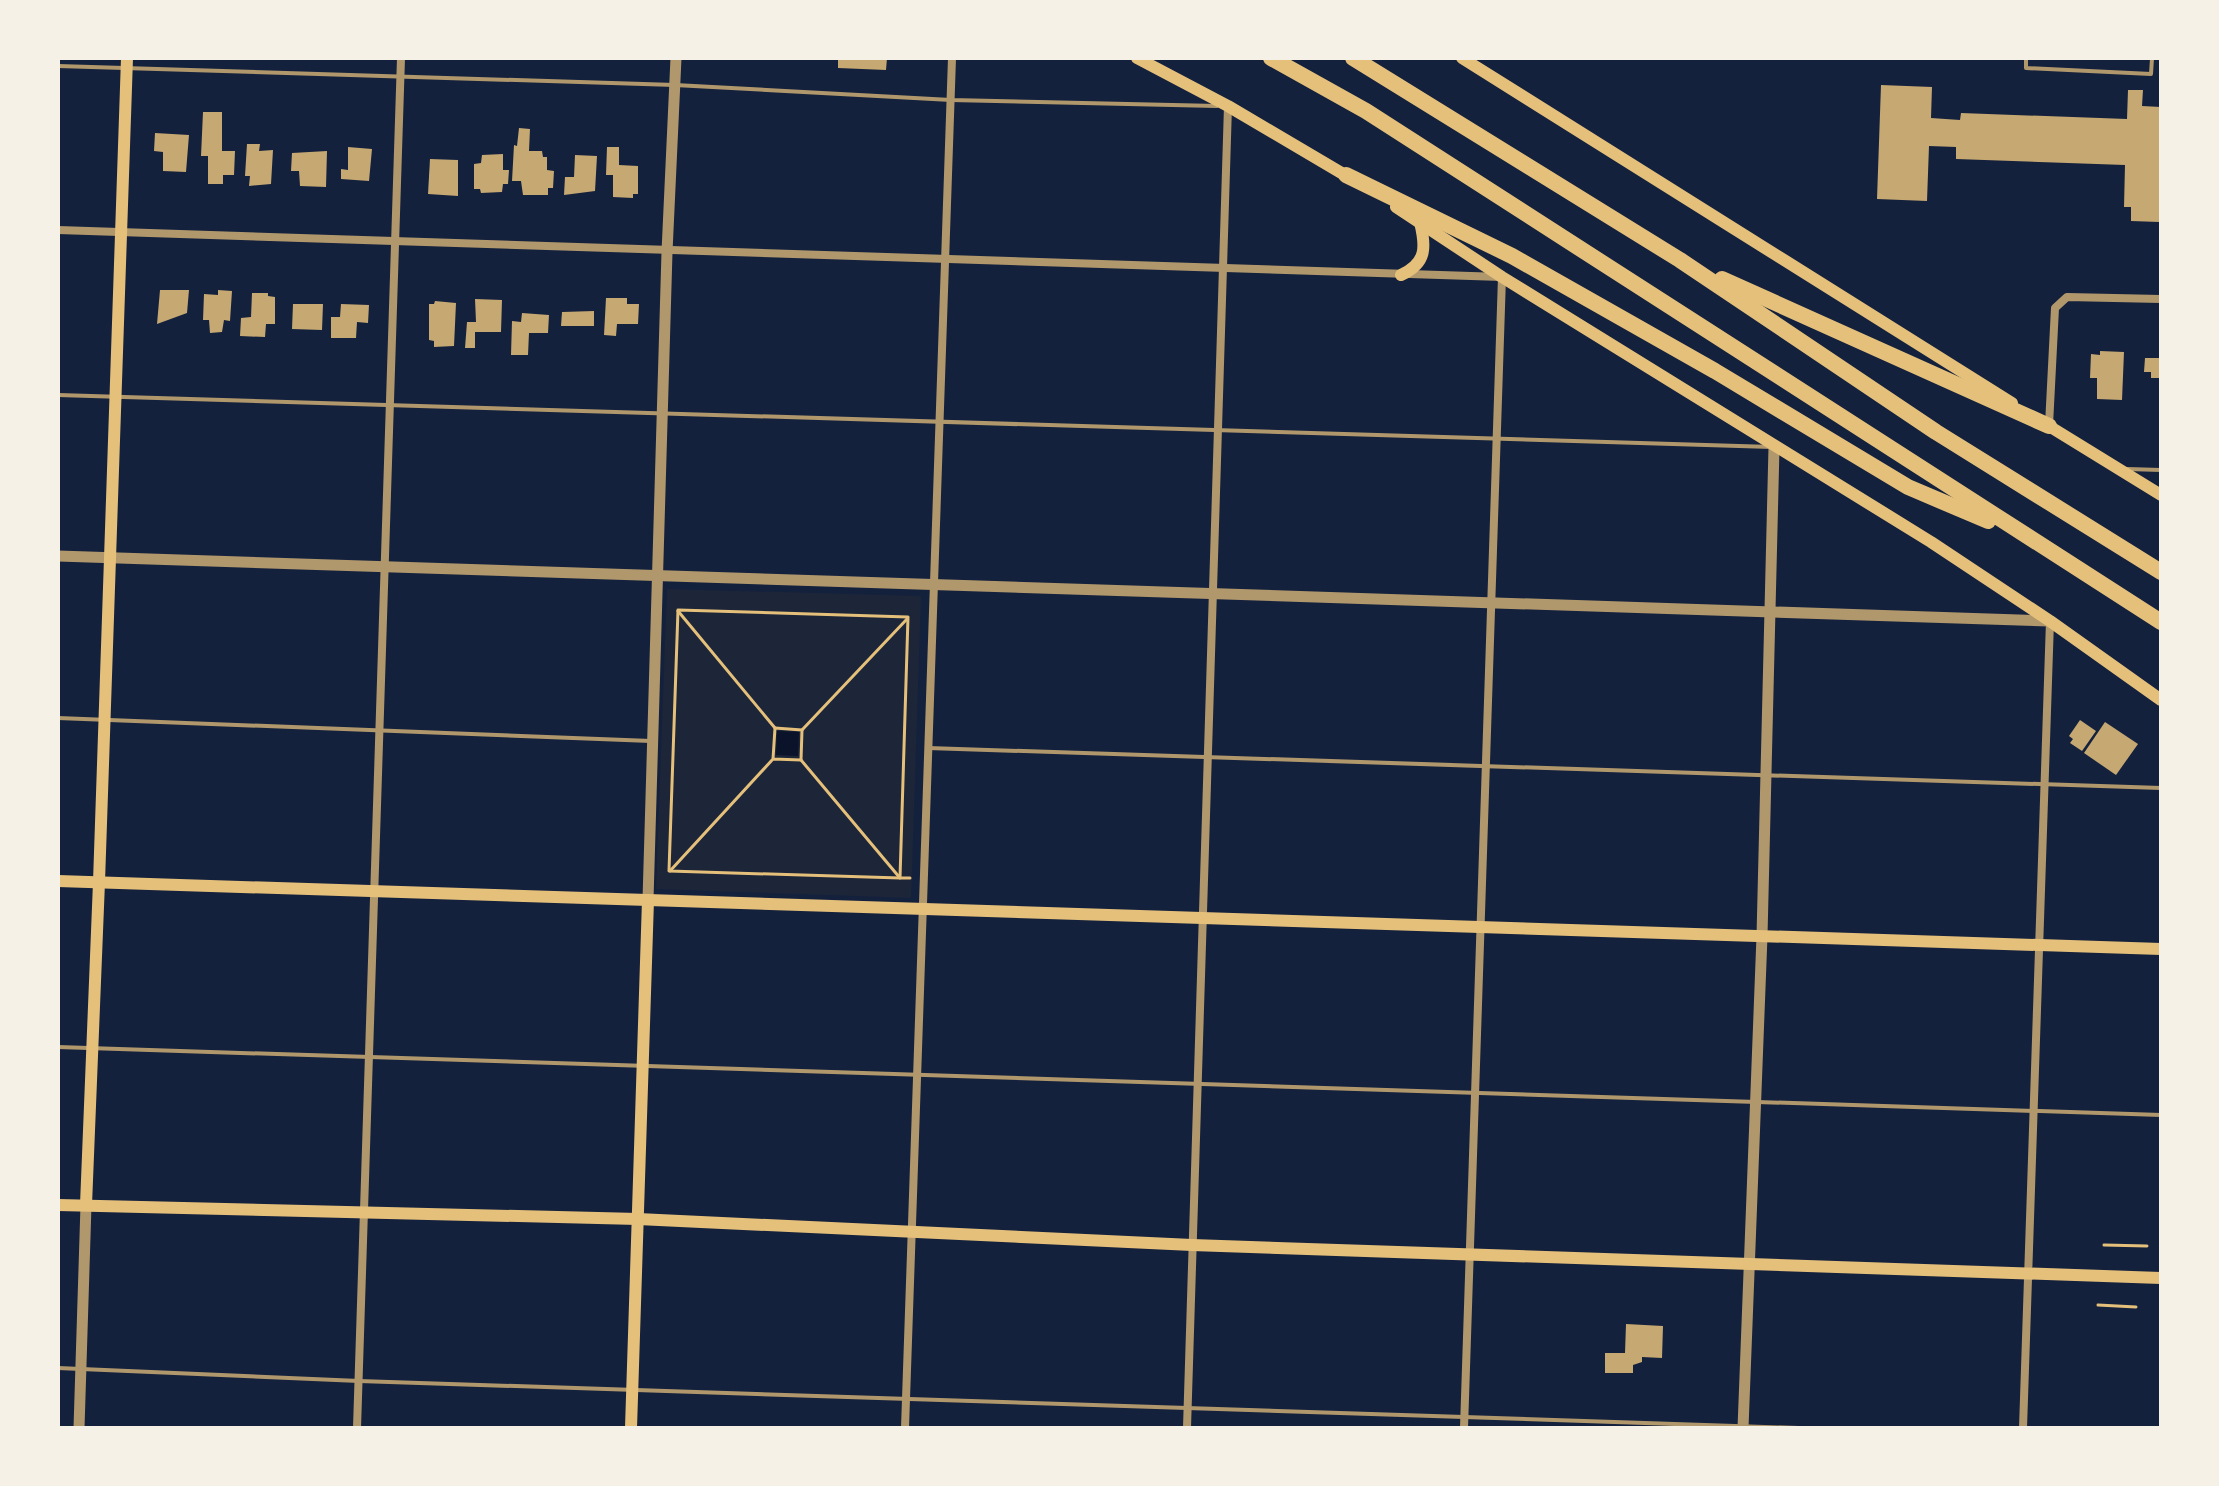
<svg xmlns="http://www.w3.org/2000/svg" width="2219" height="1486" font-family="Karla,sans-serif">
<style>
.green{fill:#1d2539}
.water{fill:#0b132b}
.building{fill:#c6a872}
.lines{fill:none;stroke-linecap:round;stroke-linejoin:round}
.path{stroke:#e5c07b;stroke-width:3}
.service{stroke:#b1986c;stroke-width:4}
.minor{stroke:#b1986c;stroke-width:8}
.tertiary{stroke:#b1986c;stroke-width:11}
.secondary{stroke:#e5c07b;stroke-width:12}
.motorway{stroke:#e5c07b;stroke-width:16}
</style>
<rect width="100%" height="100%" fill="#14213d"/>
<polygon class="green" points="667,589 921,596 911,898 656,889"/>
<polygon class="water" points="777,731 799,732 798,756 776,755"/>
<g class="building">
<polygon points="838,58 887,58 886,70 838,68"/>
<polygon points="1881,85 1932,87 1931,118 1960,120 1961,113 2127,119 2128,90 2143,90 2142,106 2161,107 2161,209 2159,222 2131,221 2131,207 2124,207 2125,165 1956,159 1956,147 1929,146 1927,201 1877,199"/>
<polygon points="203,112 222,112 222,151 235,151 234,175 223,175 223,184 208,184 208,156 201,156"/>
<polygon points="519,128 530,129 529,151 542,151 543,157 547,157 547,170 554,171 553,188 548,188 548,195 523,195 521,181 512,181 514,145 517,146"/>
<polygon points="155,133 189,135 186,172 163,171 163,152 154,151"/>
<polygon points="247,144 260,144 259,151 273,150 271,184 249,186 250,176 245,176"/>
<polygon points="348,147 372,149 369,181 341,179 341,169 348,170"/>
<polygon points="607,147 619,147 619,165 638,166 638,194 633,194 633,198 613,197 613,175 606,175"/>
<polygon points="327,151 326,187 300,186 299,171 291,171 292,153"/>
<polygon points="503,154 503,170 509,170 508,184 503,184 502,192 481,193 480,189 474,189 474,164 481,163 482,155"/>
<polygon points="575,155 597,156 595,191 564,195 565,177 574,177"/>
<polygon points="430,159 458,160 458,196 428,194"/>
<polygon points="160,290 189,290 187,313 157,324"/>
<polygon points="218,290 232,291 230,321 224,320 222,332 210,333 209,320 203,320 204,294 218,295"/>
<polygon points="252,293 268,293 268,296 275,297 275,324 266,324 265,337 240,336 241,318 251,317"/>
<polygon points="606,298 627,298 627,304 639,304 638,324 617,324 616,336 604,335"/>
<polygon points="475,299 502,300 501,332 475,332 475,348 465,348 467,322 476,322"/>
<polygon points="435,301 456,303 454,346 434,347 434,341 429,340 429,304 434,304"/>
<polygon points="293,304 323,304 322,330 292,329"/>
<polygon points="341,304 369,305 368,323 357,322 356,338 331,338 331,317 340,317"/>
<polygon points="594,311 594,326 561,326 562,312"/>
<polygon points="522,313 549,315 548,333 529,333 528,355 511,355 512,321 521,322"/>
<polygon points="2100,351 2124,352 2122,400 2097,399 2097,378 2090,378 2091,354 2100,355"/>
<polygon points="2145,358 2161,358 2161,378 2151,378 2151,372 2144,372"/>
<polygon points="2080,720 2096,731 2082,751 2070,743 2073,739 2069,736"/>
<polygon points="2105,722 2138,744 2116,775 2084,753"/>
<polygon points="1626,1324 1663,1326 1662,1358 1642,1357 1642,1362 1633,1365 1633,1373 1605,1373 1605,1353 1625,1353"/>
</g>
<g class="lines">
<g class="path">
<polygon points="678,610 908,617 900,878 669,871"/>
<polyline points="678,611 775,728"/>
<polyline points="802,730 907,619"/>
<polyline points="801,760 900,878 910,878"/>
<polyline points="670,871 773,759 775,728 802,730 801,760 773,759"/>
<polyline points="2104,1245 2147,1246"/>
<polyline points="2098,1305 2136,1307"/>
</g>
<g class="service">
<polyline points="2026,58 2026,68 2151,74 2152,58"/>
<polyline points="58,66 675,85 951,100 1217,106"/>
<polyline points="58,395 1772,447"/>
<polyline points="2127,469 2161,470"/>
<polyline points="58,718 651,741"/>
<polyline points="928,748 2161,788"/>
<polyline points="58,1047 2161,1115"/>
<polyline points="58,1368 359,1381 1799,1428"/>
</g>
<g class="minor">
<polyline points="58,230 1502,277 1464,1428"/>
<polyline points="2049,425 2055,308 2067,297 2161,299"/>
<polyline points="357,1428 401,58"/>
<polyline points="905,1428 952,58"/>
<polyline points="1187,1428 1228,106"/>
<polyline points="2023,1428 2050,621"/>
</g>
<g class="tertiary">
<polyline points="58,556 2050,621"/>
<polyline points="648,900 667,252 676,58"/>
<polyline points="79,1428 86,1205"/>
<polyline points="1743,1428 1762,936 1774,447"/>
</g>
<g class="secondary">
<polyline points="1137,58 1228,106 1350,178"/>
<polyline points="1462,58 2012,403"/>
<polyline points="1396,207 1502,277 1931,542 2050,621 2161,700"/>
<path d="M1401,275C1427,263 1426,247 1420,222"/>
<polyline points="2044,423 2161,495"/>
<polyline points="58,881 2161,949"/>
<polyline points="58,1205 638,1219 1192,1245 2161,1278"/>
<polyline points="86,1205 99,882 127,58"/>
<polyline points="631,1428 648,900"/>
</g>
<g class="motorway">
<polyline points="1271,58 1366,111 2161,622"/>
<polyline points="1353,58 1680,260 1936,432 2161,572"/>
<polyline points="1346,175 1512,256 1715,371 1908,487 1988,521"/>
<polyline points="1722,279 2049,426"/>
</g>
</g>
<rect width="2219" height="1486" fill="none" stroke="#f6f1e7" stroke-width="120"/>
</svg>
